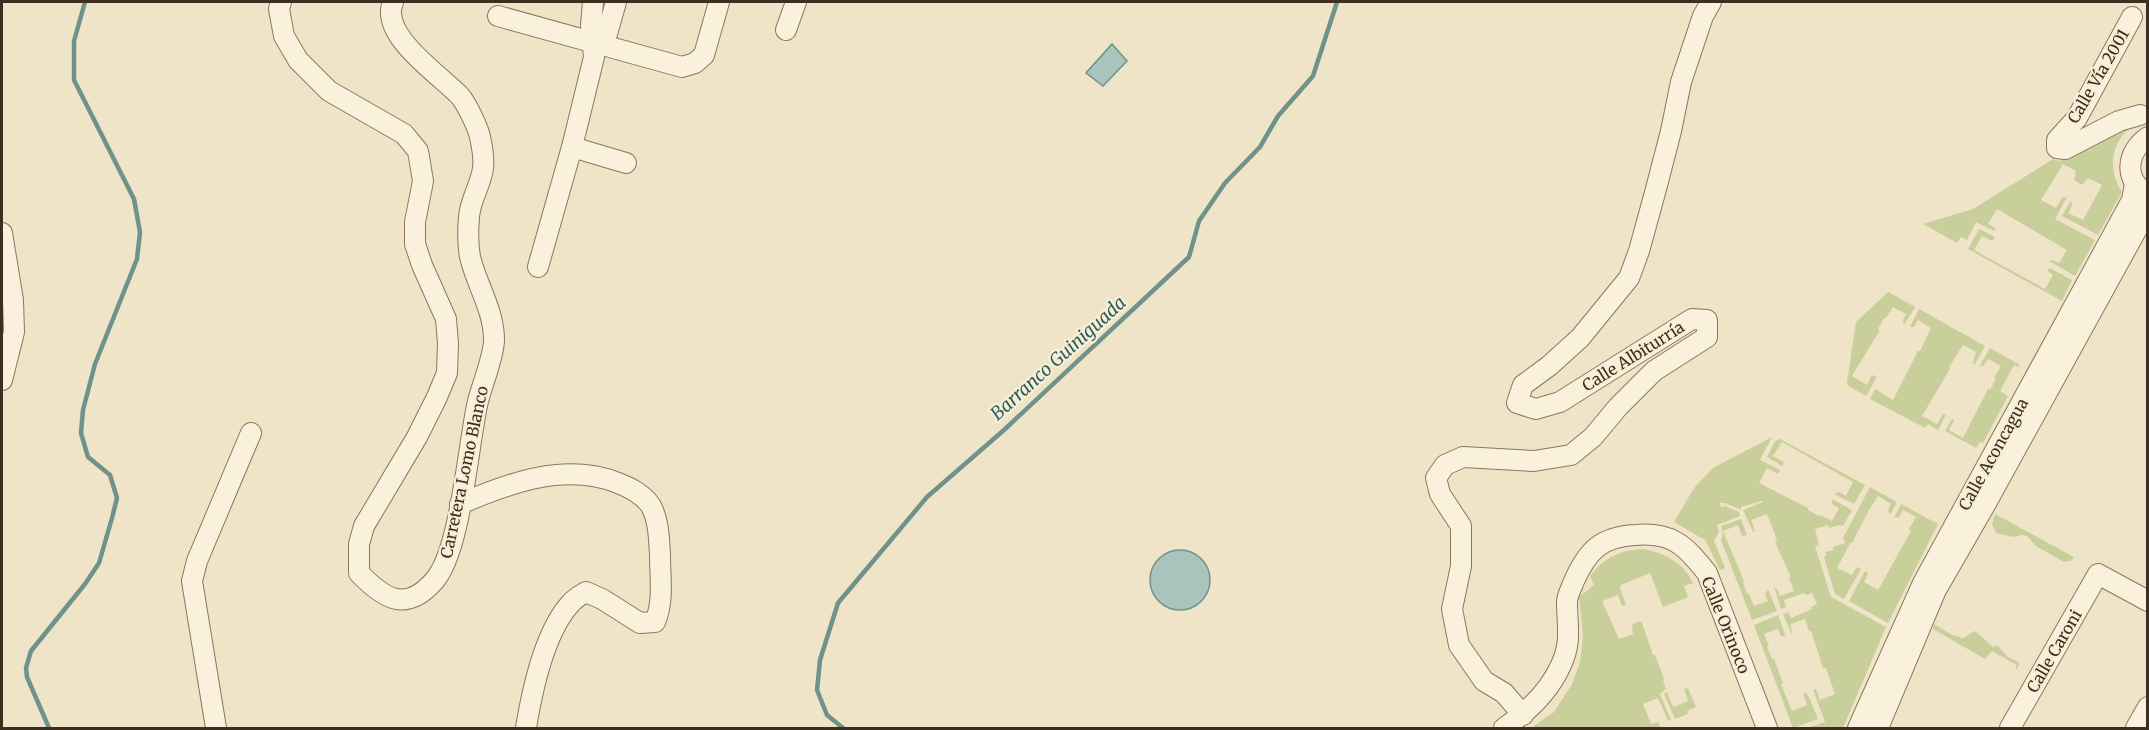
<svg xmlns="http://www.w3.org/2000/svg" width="2149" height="730" font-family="Merriweather,serif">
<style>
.green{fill:#c9cf9b}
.water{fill:#a9c4bc;stroke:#6f938a;stroke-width:1.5}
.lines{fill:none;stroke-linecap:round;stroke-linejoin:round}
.stream{stroke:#6f938a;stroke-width:4.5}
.minor-casing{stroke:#8d765c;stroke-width:22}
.minor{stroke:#faf1dc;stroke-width:20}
.labels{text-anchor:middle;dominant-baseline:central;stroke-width:4.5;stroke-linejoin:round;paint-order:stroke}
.street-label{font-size:16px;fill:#3d2e20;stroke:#f7eed8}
.water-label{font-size:18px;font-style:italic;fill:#2f5d5a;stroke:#f7eed8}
</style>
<rect width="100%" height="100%" fill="#f0e4c8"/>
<g class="green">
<path d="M2125,126L2130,128C2110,144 2108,172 2122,192L2098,235L2062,216L2071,200L2072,206L2068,213L2083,220L2102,185L2088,178L2082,185L2074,180L2076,171L2063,164L2041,200L2056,208L2062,198L2067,197L2055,219L2095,240L2075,276L2049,261L2053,260L2059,263L2067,250L1997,209L1988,224L1996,228L1994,231L1976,222L1967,240L1961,237L1957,243L1923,224L1973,209L2053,159L2059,161L2074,156Z"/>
<polygon points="1979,229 1995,237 1992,241 1982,236 1974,250 2045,289 2053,275 2047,271 2050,268 2072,280 2062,301 1968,249"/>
<polygon points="1888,292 1915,307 1904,325 1903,320 1906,314 1893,307 1886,318 1884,318 1878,329 1880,330 1852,376 1867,385 1872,375 1877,377 1866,396 1848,386 1847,382 1856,322"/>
<polygon points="1919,309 1985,346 1975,364 1973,363 1976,352 1963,345 1949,367 1950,369 1922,416 1937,424 1943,414 1946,415 1938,430 1928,424 1925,428 1870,399 1875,389 1893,400 1918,351 1920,351 1931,328 1918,320 1914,327 1910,327"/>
<polygon points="1990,348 2020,365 2019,367 2014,365 2000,391 2008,396 1983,443 1980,442 1976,448 1945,431 1952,419 1954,420 1949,430 1963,438 1988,389 1990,390 1996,379 1994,378 2001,366 1988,359 1984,365 1979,367"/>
<polygon points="1772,437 1760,460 1780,470 1778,474 1767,468 1759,483 1808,508 1808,510 1819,516 1820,515 1832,521 1839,508 1832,504 1832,499 1852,510 1843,526 1840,525 1829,528 1828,525 1815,529 1819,545 1815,546 1831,597 1886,627 1843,728 1807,728 1825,722 1813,690 1816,689 1820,700 1835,694 1826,668 1823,668 1811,631 1809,631 1805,619 1791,624 1792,635 1783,614 1788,612 1791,618 1812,609 1811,607 1817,604 1812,593 1806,595 1804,593 1784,600 1786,607 1781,609 1774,587 1777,589 1780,596 1794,591 1789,578 1791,577 1775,542 1777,540 1767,514 1751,520 1755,531 1753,532 1743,510 1763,502 1761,501 1741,507 1741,510 1725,503 1720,503 1721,507 1725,506 1739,512 1740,516 1717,525 1719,532 1714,541 1725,568 1720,570 1705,540 1674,522 1694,488 1713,468"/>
<polygon points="1780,439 1865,485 1854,504 1834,494 1839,492 1846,496 1853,482 1782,442 1773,456 1784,462 1782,466 1767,457 1775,441"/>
<polygon points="1870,487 1897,502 1890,515 1888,510 1891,504 1878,496 1870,508 1852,543 1851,542 1837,568 1852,575 1857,567 1861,569 1844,599 1835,594 1824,557 1826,556 1825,552 1833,550 1833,547 1845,543 1843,538"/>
<polygon points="1901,504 1938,524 1888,623 1849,601 1865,571 1868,573 1864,582 1878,590 1911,531 1909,529 1916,517 1903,510 1899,517 1894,518"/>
<polygon points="1995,514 2074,557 2071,561 2064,562 2036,546 2027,536 2022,535 2013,537 1996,533 1992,524"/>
<polygon points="1741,519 1747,535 1742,536 1738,525 1723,531 1744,581 1743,582 1747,594 1749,594 1754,606 1768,601 1765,594 1768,589 1777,611 1752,620 1721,540 1723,533 1721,526"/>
<path d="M1643,549C1665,553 1683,562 1693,583L1684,586L1688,597L1663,607L1650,573L1621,585L1620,588L1626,605L1622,606L1618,595L1602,601L1619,639L1633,634L1632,625L1640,621L1642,623L1653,655H1655L1664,679L1663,680L1666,689L1660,694L1671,720L1668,721L1658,698L1643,704L1651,724L1658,722L1661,728H1531L1554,712L1572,684L1580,662L1583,635L1579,597L1594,585L1590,576C1603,558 1621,550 1643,549Z"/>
<polygon points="1778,615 1786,637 1781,636 1778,629 1764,634 1769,646 1767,647 1772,659 1774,659 1783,683 1781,684 1792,711 1807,705 1803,694 1807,693 1818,719 1793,728 1754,625"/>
<polygon points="1934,624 1952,635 1963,638 1975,631 1993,647 1997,645 2008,657 2020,663 2017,669 2015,669 2017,665 1992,651 1985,659 1933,629"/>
<polygon points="1688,688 1696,707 1687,711 1688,714 1675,719 1664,694 1667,692 1673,707 1688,701 1684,689"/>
</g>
<g class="water">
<polygon points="1112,44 1127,61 1103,86 1086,73"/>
<circle cx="1180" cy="580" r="30"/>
</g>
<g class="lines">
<g class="stream">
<polyline points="49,728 27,677 26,668 31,651 85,584 99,563 112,518 117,498 110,475 88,457 81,433 83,410 95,364 137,259 140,232 134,199 74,80 74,41 85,2"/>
<polyline points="843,728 827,715 817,690 820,660 838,603 927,497 1004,430 1189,257 1199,221 1225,183 1260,147 1278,116 1313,76 1337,2"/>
</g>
<g class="minor-casing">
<g id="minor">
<path d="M281,2L279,9L284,36L298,60L329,91L404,134L418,151L423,181L415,222V244L422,265L446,319L448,344L447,373L437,397L417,437L364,526L359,544V573C384,599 406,613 434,581C461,551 468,444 478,401C482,385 494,356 494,340C494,310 477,286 470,257C468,246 468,229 469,217C470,200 481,185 483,168C484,160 482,146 480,137C478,127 466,103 460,96C440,75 379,35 393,2"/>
<polyline points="498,16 682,67 695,63 704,55 719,2"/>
<polyline points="2132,17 2077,118 2057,140 2057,148 2065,149 2119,121 2140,115"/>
<polyline points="786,30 796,2"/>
<polyline points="593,42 607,34 616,2"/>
<path d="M2148,137C2126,152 2123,181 2148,194"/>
<polyline points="572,147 626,163"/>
<polyline points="2,233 13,300 14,332 2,380"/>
<polyline points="538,267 572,147 594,57 591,25 593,2"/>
<path d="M460,504C509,483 565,462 618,483C631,488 643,494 651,506C659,521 659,539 660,555C660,578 664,601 655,622L640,623L602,599L586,592C581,595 575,598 571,603C545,631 532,691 526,728"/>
<polyline points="1523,715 1504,693 1484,681 1459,645 1452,609 1461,566 1461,526 1440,494 1436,478 1445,465 1463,457 1534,461 1571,455 1593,437 1618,407 1654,371 1707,337 1707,320 1692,319 1560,402 1536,409 1517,403 1523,385 1549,366 1580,338 1629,278 1639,251 1656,189 1671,131 1681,82 1703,16 1711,2"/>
<polyline points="216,728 192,581 197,561 251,433"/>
<path d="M1504,728C1529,711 1549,692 1561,665C1572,642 1567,625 1567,602C1567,595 1572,587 1574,581C1588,550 1601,537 1635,535C1672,532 1685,545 1707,573L1767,728"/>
<polyline points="1858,728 1923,583 2132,200 2135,184"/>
<polyline points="1878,728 1936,590 1985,505 2148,209"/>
<polyline points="2010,728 2098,574 2148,601"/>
<polyline points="2136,728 2148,707"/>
</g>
</g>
<use href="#minor" class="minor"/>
</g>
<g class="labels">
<g class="street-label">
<text transform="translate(2098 76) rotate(-60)">Calle Vía 2001</text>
<text transform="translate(1633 356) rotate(-32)">Calle Albiturría</text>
<text transform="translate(1993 454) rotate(-61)">Calle Aconcagua</text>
<text transform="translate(464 472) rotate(-78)">Carretera Lomo Blanco</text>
<text transform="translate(1726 625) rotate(68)">Calle Orinoco</text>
<text transform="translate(2054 651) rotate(-60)">Calle Caroni</text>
</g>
<g class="water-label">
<text transform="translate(1058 358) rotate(-42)">Barranco Guiniguada</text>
</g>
</g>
<rect width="2149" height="730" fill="none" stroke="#3d2e20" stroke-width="6"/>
</svg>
